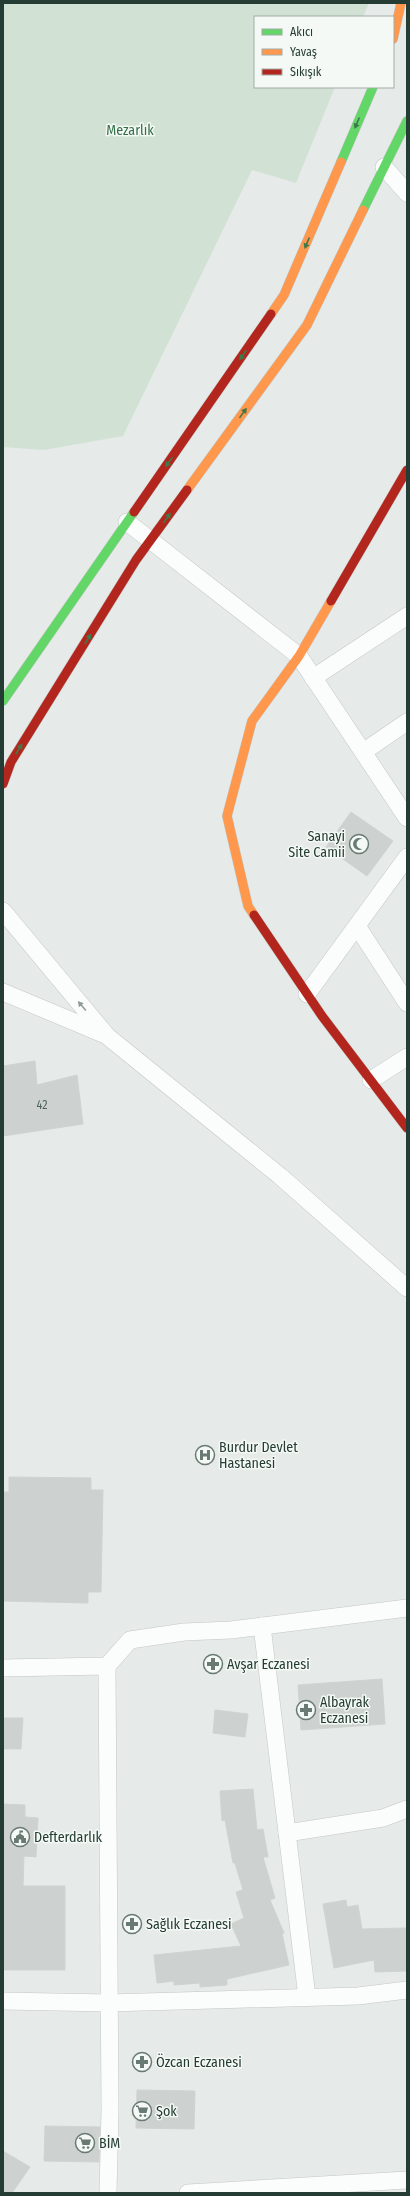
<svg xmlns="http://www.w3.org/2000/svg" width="410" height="2196" font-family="'Fira Sans Condensed',sans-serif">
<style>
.green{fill:#d1e2d5}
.building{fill:#cdd2d0;stroke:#cfd3d1}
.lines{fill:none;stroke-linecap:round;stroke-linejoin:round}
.street-casing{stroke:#c3c7c5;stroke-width:18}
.fast-casing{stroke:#c2c8c5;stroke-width:10}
.slow-casing{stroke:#c2c8c5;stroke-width:10}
.jam-casing{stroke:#c2c8c5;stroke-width:10}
.street{stroke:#fbfcfc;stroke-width:17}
.fast{stroke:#63d668;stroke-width:9}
.slow{stroke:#ff974d;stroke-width:9}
.jam{stroke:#b3261e;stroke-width:9}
.oneway{fill:#3e7a49}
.oneway2{fill:#909c98}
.labels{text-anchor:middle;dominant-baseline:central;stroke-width:3;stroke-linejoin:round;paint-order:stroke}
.number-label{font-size:12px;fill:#50625c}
.park-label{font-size:14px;fill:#336f45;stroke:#f5f9f6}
.poi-label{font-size:14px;fill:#253c34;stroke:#f5f9f6;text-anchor:start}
</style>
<rect width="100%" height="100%" fill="#e6eae8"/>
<polygon class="green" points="3,3 369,3 363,17 255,17 255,87 335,87 296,183 252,170 123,436 44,450 3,447"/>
<g class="building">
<polygon points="351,812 393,841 367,876 326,847"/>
<polygon points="35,1061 37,1085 77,1075 83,1124 3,1136 3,1066"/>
<polygon points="9,1477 91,1478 91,1490 103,1490 101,1592 88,1592 88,1603 3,1601 3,1492 9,1492"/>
<polygon points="382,1679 385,1724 301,1730 298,1685"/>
<polygon points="215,1710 248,1714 245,1737 213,1733"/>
<polygon points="3,1718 23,1718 21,1749 3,1749"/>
<polygon points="253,1789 257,1830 263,1829 268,1857 263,1857 275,1898 270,1900 284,1933 282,1934 289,1965 227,1979 227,1985 200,1987 200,1983 174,1985 174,1981 157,1983 154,1955 241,1946 231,1924 244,1918 236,1892 243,1890 235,1863 233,1863 225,1820 222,1821 220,1791"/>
<polygon points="3,1804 25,1805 25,1817 38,1818 36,1857 24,1856 23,1886 65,1886 65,1970 3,1970"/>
<polygon points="346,1900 347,1907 358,1905 362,1929 407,1928 407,1971 375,1972 374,1960 334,1968 323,1904"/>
<polygon points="137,2090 195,2091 194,2129 136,2128"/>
<polygon points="45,2126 100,2127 99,2162 44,2161"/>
<polygon points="3,2151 30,2167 12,2193 3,2193"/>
</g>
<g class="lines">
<g class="street-casing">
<g id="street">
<polyline points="384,167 407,193"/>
<polyline points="127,522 299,656 407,818"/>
<polyline points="313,678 407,616"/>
<polyline points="363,752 407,722"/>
<polyline points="3,911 107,1036 280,1176 407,1288"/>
<polyline points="357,926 407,1003"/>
<polyline points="3,992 103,1034"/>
<polyline points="307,994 407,857"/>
<polyline points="371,1080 407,1057"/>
<polyline points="262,1626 307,1997"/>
<polyline points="107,1666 110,2110 108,2193"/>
<polyline points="3,1668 107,1666 130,1640 184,1632 231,1630 407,1608"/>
<polyline points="287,1833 383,1818 407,1809"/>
<polyline points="3,2001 109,2003 358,1996 407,1990"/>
<polyline points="188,2193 407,2180"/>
</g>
</g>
<g class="fast-casing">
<g id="fast">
<polyline points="341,162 373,87"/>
<polyline points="363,210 407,121"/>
<polyline points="3,701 134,512"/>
</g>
</g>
<g class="slow-casing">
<g id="slow">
<polyline points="393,39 401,3"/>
<polyline points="271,314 284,295 341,162"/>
<polyline points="187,490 307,325 363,210"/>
<polyline points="254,915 248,906 227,816 252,721 299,656 331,601"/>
</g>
</g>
<g class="jam-casing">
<g id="jam">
<polyline points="134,512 271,314"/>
<polyline points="331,601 407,470"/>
<polyline points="3,784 11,762 136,560 187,490"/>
<polyline points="254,915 322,1016 407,1128"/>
</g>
</g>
<use href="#street" class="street"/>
<use href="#fast" class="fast"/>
<use href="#slow" class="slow"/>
<use href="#jam" class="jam"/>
</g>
<defs><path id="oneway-solid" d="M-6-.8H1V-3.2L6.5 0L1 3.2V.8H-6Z"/></defs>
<g class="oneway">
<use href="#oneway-solid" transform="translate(357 123) rotate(113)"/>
<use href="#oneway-solid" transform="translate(307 243) rotate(113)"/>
<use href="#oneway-solid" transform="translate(243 355) rotate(125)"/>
<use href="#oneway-solid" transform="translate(243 413) rotate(-54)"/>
<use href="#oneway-solid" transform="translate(169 462) rotate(125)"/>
<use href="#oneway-solid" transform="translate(167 518) rotate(-54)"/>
<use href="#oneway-solid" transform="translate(88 639) rotate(-58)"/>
<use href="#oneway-solid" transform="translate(19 749) rotate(-58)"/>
</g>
<use class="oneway2" href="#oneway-solid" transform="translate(82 1006) rotate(-130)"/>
<defs>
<g id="mosque-ring" transform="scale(1)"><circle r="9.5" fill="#f5f9f6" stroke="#697973" stroke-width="1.5"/><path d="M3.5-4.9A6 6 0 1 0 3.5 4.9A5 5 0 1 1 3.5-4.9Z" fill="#697973"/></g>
<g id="hospital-ring" transform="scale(1)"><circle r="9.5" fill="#f5f9f6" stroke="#697973" stroke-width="1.5"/><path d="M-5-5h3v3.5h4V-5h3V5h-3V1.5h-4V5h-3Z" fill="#697973"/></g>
<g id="pharmacy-ring" transform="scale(1)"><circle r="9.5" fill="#f5f9f6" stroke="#697973" stroke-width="1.5"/><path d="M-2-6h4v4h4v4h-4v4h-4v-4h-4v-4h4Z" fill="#697973"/></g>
<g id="civic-ring" transform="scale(1)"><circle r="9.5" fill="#f5f9f6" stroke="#697973" stroke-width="1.5"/><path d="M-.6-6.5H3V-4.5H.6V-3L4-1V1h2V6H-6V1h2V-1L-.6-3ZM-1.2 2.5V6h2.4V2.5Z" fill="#697973"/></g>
<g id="supermarket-ring" transform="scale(1)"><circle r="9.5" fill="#f5f9f6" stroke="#697973" stroke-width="1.5"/><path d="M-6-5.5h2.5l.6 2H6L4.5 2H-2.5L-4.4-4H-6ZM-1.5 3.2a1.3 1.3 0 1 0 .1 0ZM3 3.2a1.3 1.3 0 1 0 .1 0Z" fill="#697973"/></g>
</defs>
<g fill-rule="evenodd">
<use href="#mosque-ring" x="359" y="844"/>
<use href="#hospital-ring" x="205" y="1455"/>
<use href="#pharmacy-ring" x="213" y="1664"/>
<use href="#pharmacy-ring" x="306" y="1710"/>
<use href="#civic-ring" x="20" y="1837"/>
<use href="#pharmacy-ring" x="132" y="1924"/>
<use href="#pharmacy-ring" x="142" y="2062"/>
<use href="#supermarket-ring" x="142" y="2111"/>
<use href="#supermarket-ring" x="85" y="2143"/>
</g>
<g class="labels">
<g class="number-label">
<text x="42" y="1105">42</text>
</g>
<g class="park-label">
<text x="130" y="130">Mezarlık</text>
</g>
<g class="poi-label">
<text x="345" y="836" text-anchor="end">Sanayi<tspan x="345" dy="16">Site Camii</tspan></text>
<text x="219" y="1447">Burdur Devlet<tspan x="219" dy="16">Hastanesi</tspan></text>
<text x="227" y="1664">Avşar Eczanesi</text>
<text x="320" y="1702">Albayrak<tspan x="320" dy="16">Eczanesi</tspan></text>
<text x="34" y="1837">Defterdarlık</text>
<text x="146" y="1924">Sağlık Eczanesi</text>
<text x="156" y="2062">Özcan Eczanesi</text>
<text x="156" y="2111">Şok</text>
<text x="99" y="2143">BİM</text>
</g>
</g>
<rect width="410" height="2196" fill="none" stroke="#253c34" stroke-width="8"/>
<rect x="254" y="16" width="140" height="72" fill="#f5f9f6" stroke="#a2ada8"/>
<rect x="262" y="29" width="20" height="6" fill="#63d668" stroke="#a2ada8"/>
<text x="290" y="36" font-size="12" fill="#253c34">Akıcı</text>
<rect x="262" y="49" width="20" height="6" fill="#ff974d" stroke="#a2ada8"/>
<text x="290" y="56" font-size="12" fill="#253c34">Yavaş</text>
<rect x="262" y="69" width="20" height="6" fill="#b3261e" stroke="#a2ada8"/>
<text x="290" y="76" font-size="12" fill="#253c34">Sıkışık</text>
</svg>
